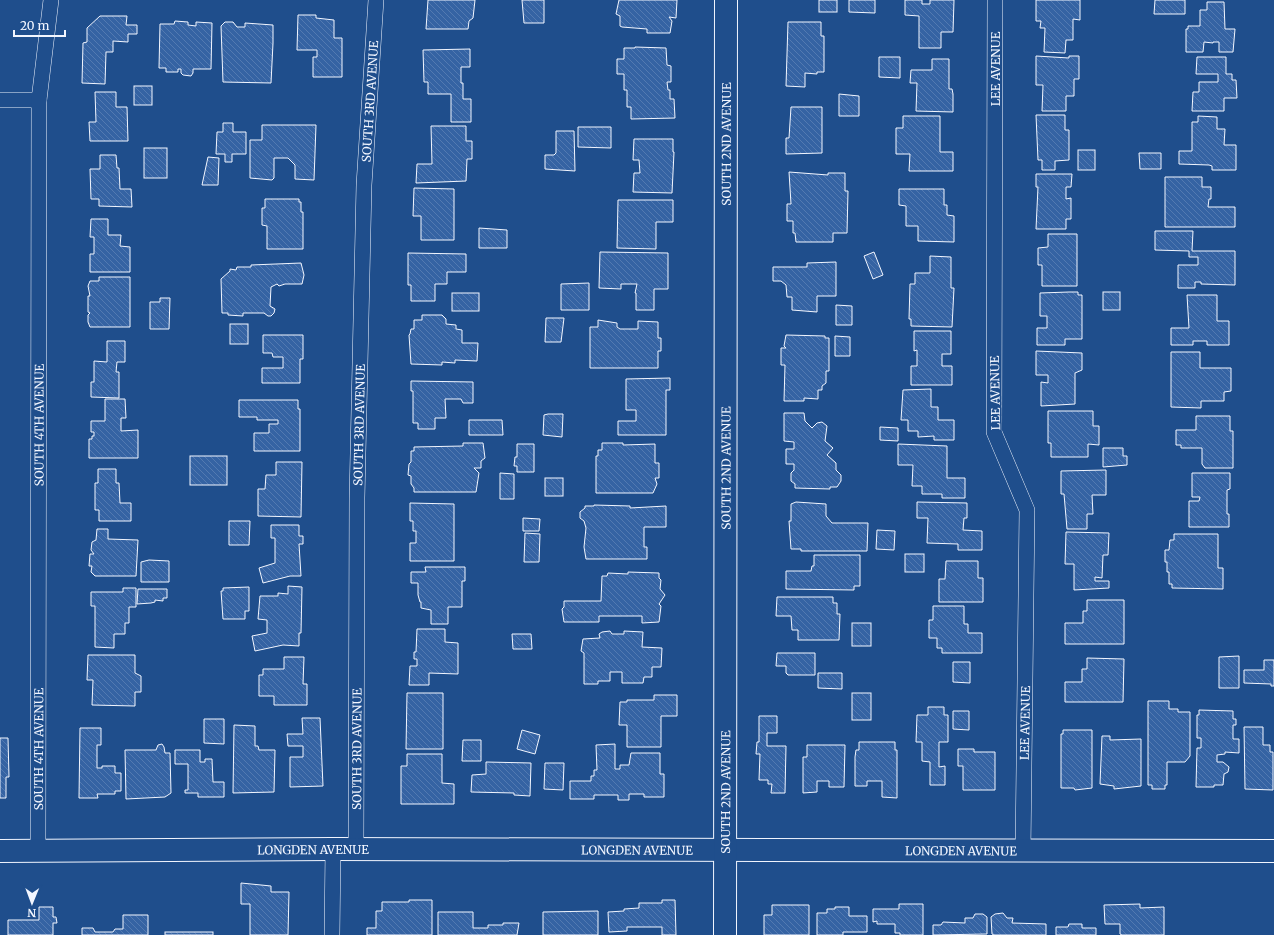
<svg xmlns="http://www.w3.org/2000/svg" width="1274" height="935" font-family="Merriweather,serif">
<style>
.building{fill:url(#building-back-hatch);stroke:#f2f6ff}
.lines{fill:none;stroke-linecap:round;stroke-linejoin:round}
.street-casing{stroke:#f2f6ff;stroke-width:16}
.secondary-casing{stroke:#f2f6ff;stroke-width:24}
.street{stroke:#1f4e8c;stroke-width:15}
.secondary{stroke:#1f4e8c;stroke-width:22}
.labels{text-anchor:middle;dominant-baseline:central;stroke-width:3;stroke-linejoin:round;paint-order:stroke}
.street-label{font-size:12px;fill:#f2f6ff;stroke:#1f4e8c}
</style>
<defs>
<pattern id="building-back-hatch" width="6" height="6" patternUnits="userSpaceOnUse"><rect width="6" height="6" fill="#3563a3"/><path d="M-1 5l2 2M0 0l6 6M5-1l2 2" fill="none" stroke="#537ab1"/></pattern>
</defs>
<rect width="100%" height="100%" fill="#1f4e8c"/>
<g class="building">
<polygon points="428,0 475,0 473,18 469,21 468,29 426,29"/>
<polygon points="522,0 544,0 544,23 524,23"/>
<polygon points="619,0 677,0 676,18 669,17 672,21 670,33 647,33 647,29 622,27 620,26 620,16 616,14"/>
<rect x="819" y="0" width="18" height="12"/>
<polygon points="849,0 875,0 875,13 849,12"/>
<polygon points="905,0 922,0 922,4 930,4 930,0 954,0 953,32 941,32 941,48 919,48 919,16 905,15"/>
<polygon points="1036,0 1080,0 1080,20 1073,19 1073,40 1066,40 1065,53 1044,52 1045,28 1040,28 1041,21 1036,21"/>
<polygon points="1155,0 1185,0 1185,14 1154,14"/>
<polygon points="1207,2 1224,2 1225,29 1235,29 1233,52 1219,52 1219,42 1213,42 1213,43 1204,42 1203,52 1186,52 1186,29 1188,29 1188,26 1200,26 1200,10 1207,10"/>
<polygon points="298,15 316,15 316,18 334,20 334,38 342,38 342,77 313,77 313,57 317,57 317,50 297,50"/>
<polygon points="100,16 127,16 126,25 137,25 137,34 128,34 128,42 113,41 113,52 106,52 105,84 82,83 83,43 87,42 87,28"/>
<polygon points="175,21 188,22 188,25 196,26 196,22 212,23 211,69 193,69 193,73 191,76 183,75 181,73 181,69 178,69 178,72 166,72 166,68 159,68 160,24 174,24"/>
<polygon points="225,22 233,22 237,27 245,27 245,23 273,25 273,43 271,83 223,82 221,26"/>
<polygon points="788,22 821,22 821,36 824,36 824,72 817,72 817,74 805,73 805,87 786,86"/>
<polygon points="635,47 666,48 667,65 671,66 671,82 667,82 668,90 670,90 670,99 674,99 675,118 631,119 631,107 627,107 627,90 624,90 624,74 617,74 617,59 624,59 624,48 635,48"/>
<polygon points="470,49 470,67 461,67 461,83 463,83 463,99 471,99 471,122 451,122 451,94 428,94 428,82 424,82 423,50"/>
<polygon points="1036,56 1069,58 1069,56 1079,56 1079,79 1074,79 1074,96 1066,96 1066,111 1042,111 1043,85 1036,85"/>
<polygon points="879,57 900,57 900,78 879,77"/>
<polygon points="1197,57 1226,57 1226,74 1232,74 1232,80 1236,80 1237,98 1224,98 1224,111 1192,111 1193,92 1199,92 1199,82 1218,82 1218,74 1196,74"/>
<polygon points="932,59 949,59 949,89 952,89 953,94 953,112 916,111 917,83 910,83 911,70 932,70"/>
<rect x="134" y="86" width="18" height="19"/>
<polygon points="95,92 116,92 116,107 127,107 128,141 90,141 89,122 96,122"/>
<polygon points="839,94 859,96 859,116 839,116"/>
<polygon points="791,107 822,107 822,153 786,154 786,138 789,138"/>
<polygon points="1036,115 1065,115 1065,130 1069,130 1069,160 1055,161 1055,170 1042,170 1042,160 1038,160"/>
<polygon points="903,116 940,116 940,152 953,152 953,171 909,171 910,154 896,154 896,128 903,128"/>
<polygon points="1198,116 1217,117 1217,129 1225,129 1224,145 1236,145 1236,170 1212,170 1212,166 1209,165 1179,164 1179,151 1192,151 1192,122 1198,122"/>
<polygon points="223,123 233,123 233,132 246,132 246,154 232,154 232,162 225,162 225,154 216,154 217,132 223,132"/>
<polygon points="262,125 316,125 314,180 295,179 295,165 288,158 274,158 274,178 272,180 250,178 250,140 262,140"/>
<polygon points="431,126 466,126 466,141 472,141 472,159 467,159 466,181 416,183 417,164 432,164"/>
<polygon points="578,127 611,127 611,148 578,147"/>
<polygon points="556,131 574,131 575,171 545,169 545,155 554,155 556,153"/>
<polygon points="634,139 673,139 673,152 674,152 672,193 633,192 634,173 640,173 639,160 633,160"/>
<rect x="144" y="148" width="23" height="30"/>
<rect x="1078" y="150" width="17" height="20"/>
<polygon points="1139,153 1161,153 1161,169 1140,169"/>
<polygon points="100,155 116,155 117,168 119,168 120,189 131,189 132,207 99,206 99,199 91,199 90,169 100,169"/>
<polygon points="208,157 219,158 218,185 202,185"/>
<polygon points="789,172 828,175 828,173 845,173 845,191 848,191 847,233 833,233 833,242 796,242 795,233 793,233 793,221 787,221 787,204 791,204"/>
<polygon points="1036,174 1072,174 1071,187 1066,187 1066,199 1071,198 1071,219 1066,219 1066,229 1036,229 1038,187 1036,187"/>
<polygon points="1165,177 1202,177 1202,187 1211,187 1211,199 1209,199 1208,207 1235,207 1235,227 1165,227"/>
<polygon points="414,188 454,189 454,240 421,240 421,216 413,216"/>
<polygon points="899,189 944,189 944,205 947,205 947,215 954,216 954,242 918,241 918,226 906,226 906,206 899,205"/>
<polygon points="265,199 299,199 299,202 301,202 301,212 303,212 303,249 267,249 267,226 262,225 262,208 265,208"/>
<polygon points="618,200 673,200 673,222 656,222 656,249 617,248"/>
<polygon points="91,219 108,219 108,235 121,235 120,246 130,247 130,272 90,272 90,254 94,254 94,237 90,237"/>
<polygon points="479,228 507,230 507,248 479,248"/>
<polygon points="1155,231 1193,231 1192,251 1235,251 1235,285 1201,284 1201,282 1195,282 1195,288 1178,288 1178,265 1198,265 1198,257 1189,257 1189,251 1155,250"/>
<polygon points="1048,234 1077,234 1077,286 1042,286 1042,265 1038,265 1038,248 1048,247"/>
<polygon points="600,252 668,253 668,289 654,289 654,310 636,310 636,293 635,293 637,284 621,284 621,289 599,288"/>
<polygon points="874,252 883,275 873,279 864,256"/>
<polygon points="408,253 466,254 466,272 447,272 447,284 435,284 435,301 411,301 411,285 408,285"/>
<polygon points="930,256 951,257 951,288 954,288 952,327 911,326 911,319 909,319 910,284 915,284 915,273 930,273"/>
<polygon points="836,262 836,296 817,296 817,312 792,310 792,297 787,297 786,285 781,281 773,281 773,267 807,267 807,263"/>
<polygon points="301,263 304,275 302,284 285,284 279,286 277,284 271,287 270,306 275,309 274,313 271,316 268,316 264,313 243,313 243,316 228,315 228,313 222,313 221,279 230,271 230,269 236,270 237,267 251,267 251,265"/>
<polygon points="99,277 130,277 130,327 90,327 88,322 88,315 90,313 88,312 88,296 90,296 88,286 90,281 99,281"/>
<polygon points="589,283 589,310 561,310 561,284"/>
<polygon points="1069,292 1078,292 1078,295 1082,295 1082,339 1065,339 1065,345 1037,345 1037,328 1047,328 1047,316 1040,316 1040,293"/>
<rect x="1103" y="292" width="17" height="18"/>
<rect x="452" y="293" width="27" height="18"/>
<polygon points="1187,295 1217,295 1217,321 1229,321 1229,345 1207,345 1207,341 1193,341 1193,345 1171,345 1171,328 1189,328"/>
<polygon points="160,298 170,298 169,329 150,329 150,302 160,302"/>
<polygon points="836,305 852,306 852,325 836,325"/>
<polygon points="422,315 442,315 446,319 446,324 456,325 456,329 462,330 462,343 478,343 477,361 455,360 455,363 442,362 442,365 411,364 409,335 410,334 411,329 414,329 414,320 422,320"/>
<polygon points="546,318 564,318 561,342 545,342"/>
<polygon points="598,320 617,323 617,327 620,329 638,329 638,321 658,322 658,338 661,338 661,351 658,351 658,368 590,368 590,327 598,327"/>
<rect x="230" y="324" width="18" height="20"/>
<polygon points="914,331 951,331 951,354 942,354 942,366 952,366 952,385 911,385 911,366 917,366 917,350 914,351"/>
<polygon points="263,335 303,335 303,359 300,359 300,383 262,383 262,368 283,368 283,357 273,357 272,353 263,353"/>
<polygon points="786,335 825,336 825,338 829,338 829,371 826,371 826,383 822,386 822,390 818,390 818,399 804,398 804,401 784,401 785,365 781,365 781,348 786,348 784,346"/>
<polygon points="835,336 850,337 850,356 835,356"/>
<polygon points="107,341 125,341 125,362 117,362 116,372 119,372 119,398 91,397 91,382 94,382 94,361 107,362"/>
<polygon points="1036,351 1082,353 1082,370 1075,373 1075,404 1041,406 1041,382 1048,383 1048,375 1036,375"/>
<polygon points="1171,352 1200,352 1200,368 1231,368 1231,391 1224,392 1224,401 1201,401 1201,408 1171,407"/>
<polygon points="670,378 670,390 666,390 666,435 618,435 618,421 636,421 636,410 626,410 626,379"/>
<polygon points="411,381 473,382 473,403 463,403 461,399 445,399 446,418 435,418 435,429 418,429 418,423 413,423 413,391 411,391"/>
<polygon points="931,389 931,407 938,407 938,420 954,420 954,440 934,440 934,436 918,437 918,431 908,431 908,420 901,420 903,390"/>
<polygon points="105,399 125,399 126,418 121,418 121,431 138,430 138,458 89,458 89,439 92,439 92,436 94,436 94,432 91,432 91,421 105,421"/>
<polygon points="239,400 298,400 298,409 300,409 300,451 254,451 254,433 269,433 269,424 278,424 278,420 257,420 257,417 239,417"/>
<polygon points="1048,411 1093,411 1093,426 1099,426 1099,445 1088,444 1088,457 1051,457 1051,443 1048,443"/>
<polygon points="784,413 804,413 805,421 812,428 817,423 822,422 827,426 825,441 833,448 827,455 836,463 836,470 841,475 841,481 837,487 830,487 830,489 795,488 795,484 791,481 791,473 794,470 794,464 786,464 786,449 794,449 794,442 784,441"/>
<polygon points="548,414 563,414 562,437 543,435 544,415"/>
<polygon points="1196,416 1230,416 1230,431 1233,431 1233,468 1205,468 1202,464 1202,448 1181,448 1181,445 1176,445 1176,430 1196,430"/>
<polygon points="469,420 502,420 503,435 469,435"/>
<polygon points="880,427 898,428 898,441 880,440"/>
<polygon points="463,443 483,443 485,458 481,461 481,468 474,468 479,473 476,492 414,492 414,488 411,484 411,476 408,475 409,464 411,462 411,451 414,451 414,447 463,446"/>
<polygon points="602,443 623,443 623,445 655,444 655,463 659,463 659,478 655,478 657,484 653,493 596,493 596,456 598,456 598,450 602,450"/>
<polygon points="517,444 534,444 534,472 517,472 517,466 514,466 515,457 517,457"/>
<polygon points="898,444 947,446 947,478 965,478 965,498 942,498 942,494 922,494 922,486 912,486 913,465 898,465"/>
<polygon points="1103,448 1123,448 1123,456 1127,456 1127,465 1103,467"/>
<rect x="190" y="456" width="37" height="29"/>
<polygon points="276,462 302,462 301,517 258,516 258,489 265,489 266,475 276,475"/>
<polygon points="98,469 116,469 116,483 119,483 120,503 131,503 131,521 99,521 99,510 95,510 95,483 98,483"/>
<polygon points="1106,470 1106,495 1092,495 1093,514 1087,514 1087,529 1067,529 1064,494 1061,494 1061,471"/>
<polygon points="500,473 514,474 514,499 500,499"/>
<polygon points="1192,473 1230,473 1230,489 1227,490 1227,514 1229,514 1229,527 1189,527 1189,501 1199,501 1200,497 1192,497"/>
<rect x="545" y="478" width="18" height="18"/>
<polygon points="796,502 826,504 826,516 832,523 868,523 867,551 801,551 801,549 791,549 789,521 791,521 791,504"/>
<polygon points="917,502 967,503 967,518 964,518 963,530 982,531 982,550 958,550 958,544 927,543 928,518 917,518"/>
<polygon points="410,503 454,504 454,561 410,561 410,543 416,543 416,531 413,531 413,521 410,521"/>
<polygon points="594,505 630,506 630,508 666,506 666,527 644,527 644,547 647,547 647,559 586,559 584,547 586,528 584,521 580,518 580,512 585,508 585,506 594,506"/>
<polygon points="523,518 540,519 539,531 523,531"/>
<polygon points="229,521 250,521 249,545 229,545"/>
<polygon points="271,525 299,525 299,536 303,536 303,544 299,544 301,576 290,576 263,583 259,568 275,563 275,538 271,538"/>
<polygon points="97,529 108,529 108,539 138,540 136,576 95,576 91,572 92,566 89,566 90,554 94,554 91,550 92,542 96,540"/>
<polygon points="877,530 895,531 894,550 876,549"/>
<polygon points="1066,532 1109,533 1108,555 1103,555 1102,578 1095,577 1095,581 1109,581 1109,588 1074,590 1074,564 1065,564"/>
<polygon points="525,533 540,534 539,562 524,562"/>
<polygon points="1174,534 1218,534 1218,568 1223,568 1223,589 1172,588 1172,584 1169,584 1169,572 1167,572 1167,562 1165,562 1165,550 1169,550 1170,540 1174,540"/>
<rect x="905" y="554" width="19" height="18"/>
<polygon points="814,555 860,555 860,586 854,586 854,590 786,589 786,571 811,571 812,566 814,566"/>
<polygon points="149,560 169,561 169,582 141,582 141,562"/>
<polygon points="946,561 978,561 978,578 983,578 983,602 939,602 939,579 945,579"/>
<polygon points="425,567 465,567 465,581 462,581 462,607 448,607 448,624 431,624 431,610 421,608 421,602 420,602 418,595 418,583 411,583 411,572 426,572"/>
<polygon points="628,572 659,573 659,578 661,580 660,589 665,595 659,604 661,606 659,622 642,623 642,616 599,616 599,622 564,622 562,609 564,607 564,601 601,601 602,576 607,576 608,573 628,574"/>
<polygon points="288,586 302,587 301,633 299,633 299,646 283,645 255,651 252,636 267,633 267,620 258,619 260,596 278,596 278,593 288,594"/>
<polygon points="249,587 249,611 245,611 245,619 223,619 221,591 223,591 223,588"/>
<polygon points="123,588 136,588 136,607 129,607 129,623 125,623 125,634 114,634 114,648 95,647 95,606 91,606 91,592 123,592"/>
<polygon points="138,589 167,589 167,598 163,598 163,601 155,600 155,602 151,603 137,604"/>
<polygon points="777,597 833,597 833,603 837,603 837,614 840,614 839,640 798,640 798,630 792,630 791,616 776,616"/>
<polygon points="1087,600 1124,600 1124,644 1065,644 1065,623 1083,623 1083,611 1087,611"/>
<polygon points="933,606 964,606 964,624 968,624 968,633 982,633 982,653 942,653 942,648 937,648 937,638 929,638 929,620 933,620"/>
<rect x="852" y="623" width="19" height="23"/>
<polygon points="417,629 445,629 445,642 458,643 458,674 429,673 429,685 409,685 410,666 417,666 417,659 414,659 414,652 416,652"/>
<polygon points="610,631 612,634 624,634 624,631 643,632 642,647 662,648 661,667 652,667 652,677 644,677 643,683 622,683 622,672 610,672 610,681 598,681 598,684 584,684 584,653 581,651 583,639 600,638 599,634 602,632"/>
<polygon points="512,634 531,634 532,649 513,649"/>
<polygon points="777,653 815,653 815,675 788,675 786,673 786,666 776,666"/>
<polygon points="88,655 135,655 135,673 141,676 141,692 135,692 135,706 92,705 93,680 87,680"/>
<polygon points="1239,656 1239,688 1219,688 1219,657"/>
<polygon points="284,657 304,657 303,684 307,684 307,705 274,705 274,696 259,696 259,675 263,675 263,669 284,669"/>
<polygon points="1087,658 1124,659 1123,702 1065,702 1065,682 1082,682 1082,669 1087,669"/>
<polygon points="1264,660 1274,660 1274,686 1271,686 1271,684 1244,683 1244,670 1264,670"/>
<polygon points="953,662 970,662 970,683 953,682"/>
<polygon points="818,673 842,673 842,689 818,688"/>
<polygon points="407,693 443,693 443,749 406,749"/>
<rect x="852" y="693" width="19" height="27"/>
<polygon points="654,695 677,695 677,716 661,716 661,747 627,747 627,725 619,725 620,702 627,702 627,700 654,700"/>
<polygon points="1148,701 1169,701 1169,709 1178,709 1178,712 1190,712 1190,756 1185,762 1167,762 1167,785 1165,785 1165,789 1152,789 1152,785 1148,785"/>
<polygon points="928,707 944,707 944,715 948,715 948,742 939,742 939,767 945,766 945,785 930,785 930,762 922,761 922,742 916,742 917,715 928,715"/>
<polygon points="1199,710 1233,711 1233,719 1236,719 1236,725 1233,725 1233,739 1239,739 1239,753 1225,752 1225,754 1217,755 1217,762 1223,762 1229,767 1228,772 1224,774 1223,785 1214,785 1214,787 1196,787 1197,748 1201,748 1201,738 1197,738 1197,715 1199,715"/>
<polygon points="953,711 969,711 969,730 953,729"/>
<polygon points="759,716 777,716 777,733 767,733 767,746 786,746 785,793 771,793 772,784 768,784 768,780 759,780 760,754 756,754 757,742 759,742"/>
<polygon points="302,718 320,718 323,786 290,787 290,757 303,757 303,746 288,746 287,734 303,734"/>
<polygon points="204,719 224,719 224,744 204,743"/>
<polygon points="234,725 255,726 255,746 258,746 259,750 275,750 274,792 233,793"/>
<polygon points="1244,727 1263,727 1263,745 1270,745 1270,752 1273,752 1273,790 1245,789"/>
<polygon points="80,728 101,728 101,745 97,745 97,768 102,768 102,766 115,766 115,773 121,773 121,791 115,791 115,794 97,794 98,798 79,798"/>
<polygon points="522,730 540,735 535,754 517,749"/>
<polygon points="1063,730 1092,730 1092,788 1075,790 1074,788 1061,788 1061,734 1063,734"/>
<polygon points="1102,736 1110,736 1110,740 1141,739 1141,786 1114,789 1114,786 1100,784"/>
<polygon points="0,738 8,738 9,777 6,777 6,798 0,798"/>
<polygon points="463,740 481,740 481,761 462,761"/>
<polygon points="859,742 895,742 895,750 897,750 897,798 882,797 882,781 867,781 867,786 855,786 855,757 856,750 859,750"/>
<polygon points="162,744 164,747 165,753 170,753 171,793 165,797 126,799 125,750 156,750 158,745"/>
<polygon points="615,744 615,769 620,769 620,765 629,765 631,753 660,753 660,774 664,774 664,797 644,797 644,794 629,794 629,800 618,800 618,795 594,795 594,799 570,799 570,781 591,781 591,776 594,776 594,770 597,770 596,745"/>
<polygon points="807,745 845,745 844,787 829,787 829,781 817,781 817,792 803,793 803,757 807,757"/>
<polygon points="958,749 974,749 974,752 995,752 995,790 963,790 963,766 958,766"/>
<polygon points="175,750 200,750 200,762 205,762 205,759 212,759 213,782 224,782 224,797 198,797 198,793 185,793 185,790 188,790 188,764 175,764"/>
<polygon points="407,754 442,754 442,783 454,784 454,804 401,804 401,766 407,766"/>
<polygon points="486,762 531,763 530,796 514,795 514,793 471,792 472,775 486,774"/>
<polygon points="545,763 564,763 563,790 544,789"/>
<polygon points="241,883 271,886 271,892 289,892 288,935 250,935 250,904 241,904"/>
<polygon points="409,900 432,900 432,935 367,935 367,928 376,928 376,911 382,911 382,902 409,902"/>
<polygon points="662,900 675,900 676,935 662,935 662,927 627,927 627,931 609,932 608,912 624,911 624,909 639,908 639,903 662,903"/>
<polygon points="899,904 923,904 923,935 900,935 900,933 895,933 895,924 877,924 877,921 873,922 873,909 899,909"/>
<polygon points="1140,904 1140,908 1164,907 1164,935 1122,935 1120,934 1120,924 1105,924 1104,905"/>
<polygon points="772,905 809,905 809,935 764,935 764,915 772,915"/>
<polygon points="39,907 53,907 53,917 56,917 57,923 53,923 53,935 8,935 8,920 39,920"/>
<polygon points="835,907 849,907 849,916 867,916 867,932 843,932 843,935 817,935 817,913 827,913 827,909 835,909"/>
<polygon points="598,911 598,935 543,935 543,912"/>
<polygon points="438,912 473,912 473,928 488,928 488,925 503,925 503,923 519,923 517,935 438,935"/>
<polygon points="1003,913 1007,918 1013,918 1012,923 1046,924 1046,935 994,935 992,934 991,917 995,914"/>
<polygon points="975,914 983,914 987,917 987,934 933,935 933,925 941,925 943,922 965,923 965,918 973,918"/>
<polygon points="123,915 148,915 148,935 82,935 82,928 93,928 95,932 113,932 115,929 123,929"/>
<polygon points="1069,924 1082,924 1082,928 1096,928 1096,935 1056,935 1056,927 1068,927"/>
<rect x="165" y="932" width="48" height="3"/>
</g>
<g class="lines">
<g class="street-casing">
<g id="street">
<polyline points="995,0 994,432 1027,510 1023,851"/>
<polyline points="0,100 39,100"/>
<path id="s1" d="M356,850L357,498L364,185L376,0"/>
<path id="s2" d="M38,851L39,100L51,0"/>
<polyline points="332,935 333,849"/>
</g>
</g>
<g class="secondary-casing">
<g id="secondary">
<path id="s3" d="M0,851L333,849L1274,851"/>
<path id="s4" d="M725,935L726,0"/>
</g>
</g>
<use href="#street" class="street"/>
<use href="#secondary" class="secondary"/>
</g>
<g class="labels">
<g class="street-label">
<text transform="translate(995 69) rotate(-90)">LEE AVENUE</text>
<text stroke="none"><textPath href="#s1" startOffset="749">SOUTH 3RD AVENUE</textPath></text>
<text stroke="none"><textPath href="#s4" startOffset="791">SOUTH 2ND AVENUE</textPath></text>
<text transform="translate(995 393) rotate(-91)">LEE AVENUE</text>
<text stroke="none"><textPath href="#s2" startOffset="426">SOUTH 4TH AVENUE</textPath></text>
<text stroke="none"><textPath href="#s1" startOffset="425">SOUTH 3RD AVENUE</textPath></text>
<text stroke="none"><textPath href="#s4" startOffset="467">SOUTH 2ND AVENUE</textPath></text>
<text transform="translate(1025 723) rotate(-89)">LEE AVENUE</text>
<text stroke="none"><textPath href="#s2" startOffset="102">SOUTH 4TH AVENUE</textPath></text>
<text stroke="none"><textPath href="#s1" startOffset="101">SOUTH 3RD AVENUE</textPath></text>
<text stroke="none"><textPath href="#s4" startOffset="143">SOUTH 2ND AVENUE</textPath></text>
<text stroke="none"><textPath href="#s3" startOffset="313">LONGDEN AVENUE</textPath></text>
<text stroke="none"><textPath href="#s3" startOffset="637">LONGDEN AVENUE</textPath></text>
<text stroke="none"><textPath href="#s3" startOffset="961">LONGDEN AVENUE</textPath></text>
</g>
</g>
<g transform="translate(32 903) rotate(181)" stroke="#1f4e8c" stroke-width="3" paint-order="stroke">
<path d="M0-3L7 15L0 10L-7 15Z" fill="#f2f6ff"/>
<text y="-6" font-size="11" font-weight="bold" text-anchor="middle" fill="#f2f6ff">N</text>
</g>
<path d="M14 30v6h51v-6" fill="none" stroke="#f2f6ff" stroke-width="2"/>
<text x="20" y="30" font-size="12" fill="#f2f6ff" stroke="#1f4e8c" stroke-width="3" paint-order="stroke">20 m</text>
</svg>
